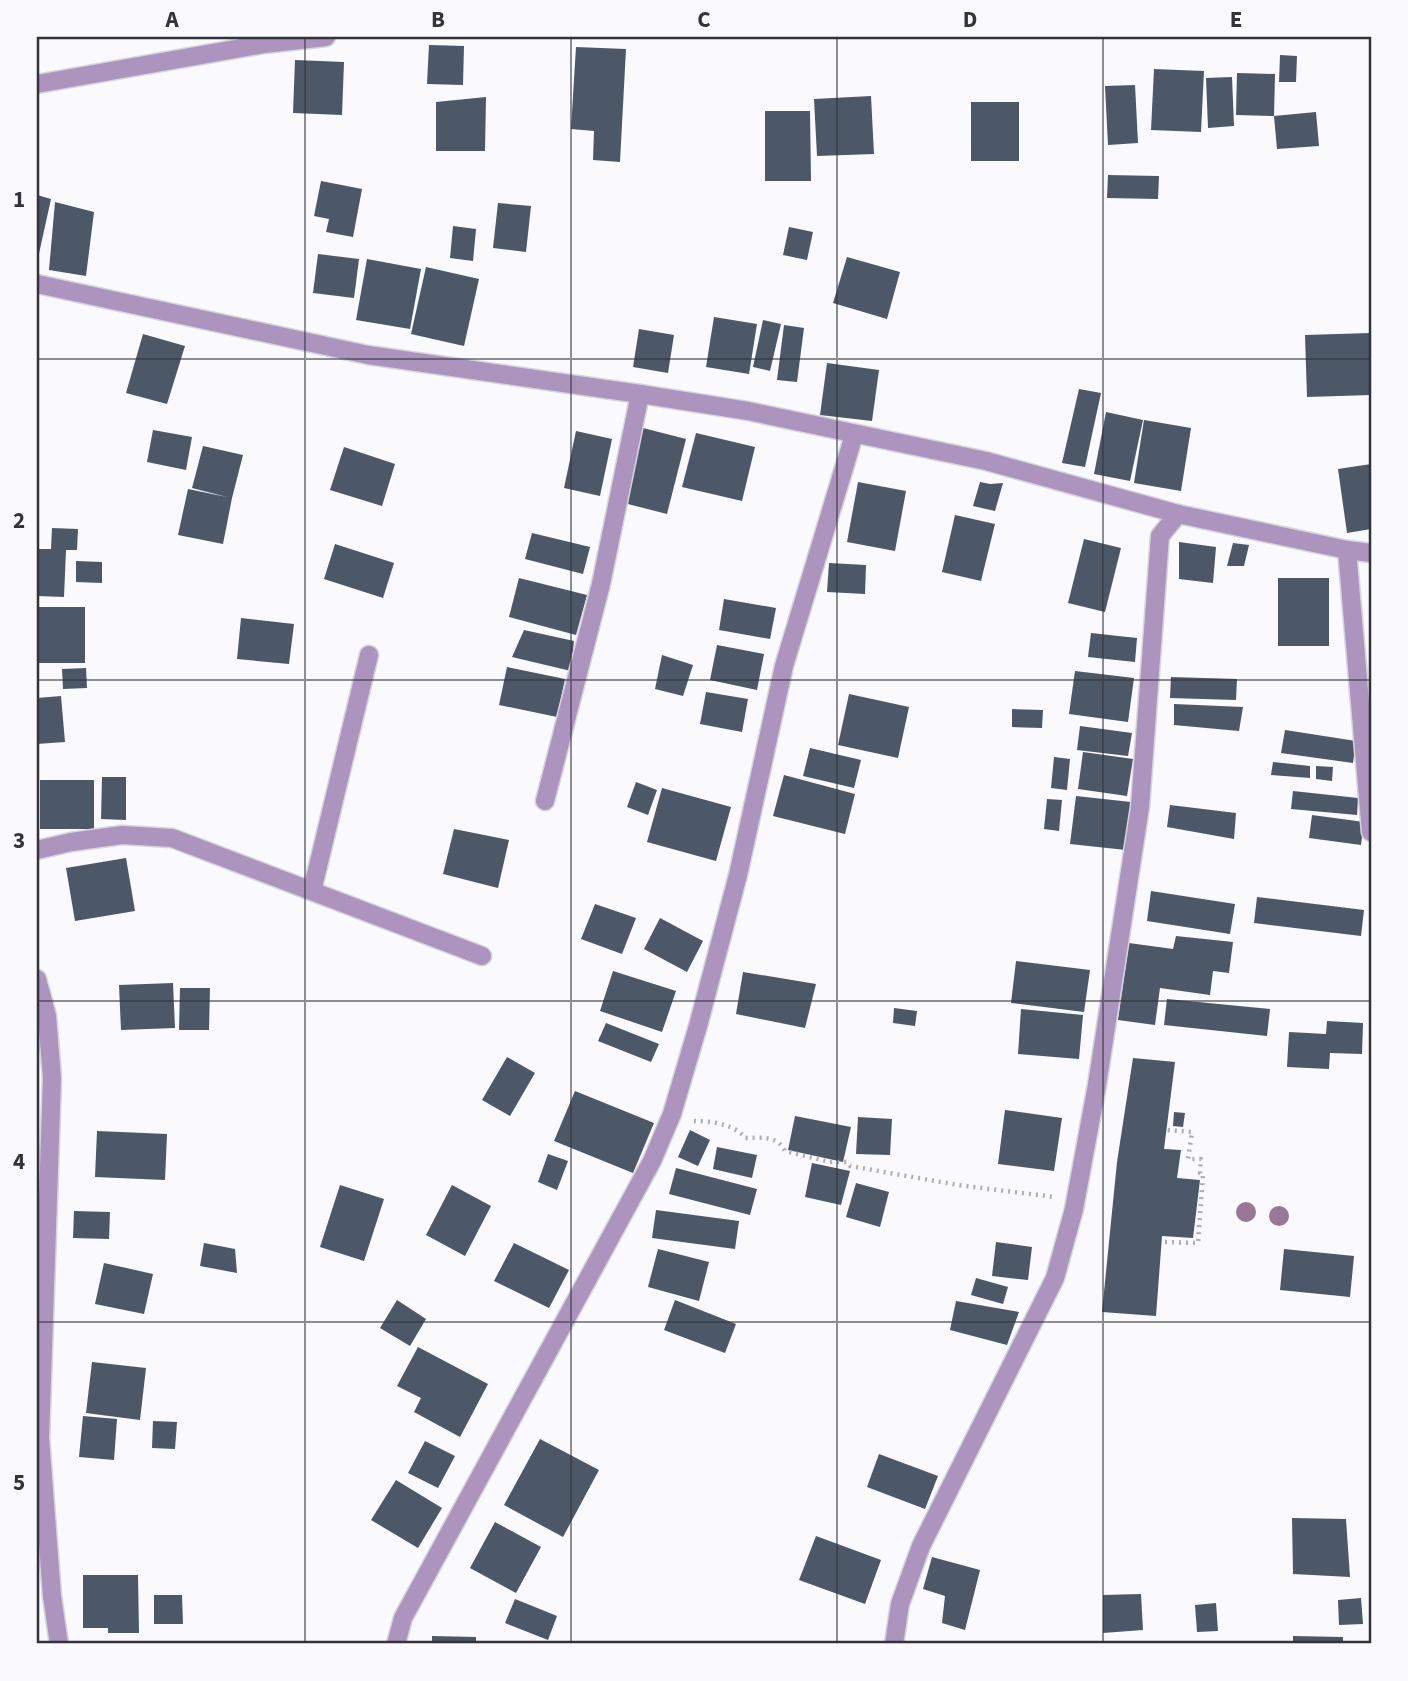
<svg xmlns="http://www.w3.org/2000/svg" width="1408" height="1681" font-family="'Source Sans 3',sans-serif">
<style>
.building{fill:#4c5767}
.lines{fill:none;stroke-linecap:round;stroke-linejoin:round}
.minor-casing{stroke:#d5d5db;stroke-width:21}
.path{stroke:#adadb3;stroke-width:4.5;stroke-dasharray:2 5;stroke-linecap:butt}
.minor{stroke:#ac94bf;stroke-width:18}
.tree{fill:#9a7697}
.grid{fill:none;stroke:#33333b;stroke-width:2;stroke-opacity:0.55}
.neatline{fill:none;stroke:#33333b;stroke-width:2.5}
.grid-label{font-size:23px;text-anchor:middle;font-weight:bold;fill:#33333b}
</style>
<rect width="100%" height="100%" fill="#f9f9fe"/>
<g class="building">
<polygon points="429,45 464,46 463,85 427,84"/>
<polygon points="576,47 626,49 620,162 593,160 594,131 571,129"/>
<polygon points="1280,55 1297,56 1296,82 1279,82"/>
<polygon points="295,60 344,62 342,115 293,113"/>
<polygon points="1154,69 1204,71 1201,132 1151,130"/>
<polygon points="1237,73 1275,74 1274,116 1236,115"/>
<polygon points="1232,77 1234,126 1208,128 1206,78"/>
<polygon points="1135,85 1138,143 1108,145 1105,86"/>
<polygon points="871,96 874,154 817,156 814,99"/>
<polygon points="486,97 485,151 436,151 436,102"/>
<rect x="971" y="102" width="48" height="59"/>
<polygon points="765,111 810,111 811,181 765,181"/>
<polygon points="1316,112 1319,146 1277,149 1274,116"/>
<polygon points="1108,175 1159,176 1158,199 1107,198"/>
<polygon points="321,181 362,189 353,237 326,232 329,219 314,216"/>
<polygon points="37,195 51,199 38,258 37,258"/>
<polygon points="55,202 94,212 86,276 49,270"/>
<polygon points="498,203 531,206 526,252 493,248"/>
<polygon points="453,226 476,229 473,261 450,258"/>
<polygon points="789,227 813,232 807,260 783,255"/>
<polygon points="318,254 359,259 354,298 313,293"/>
<polygon points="847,257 900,272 887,319 833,303"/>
<polygon points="367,259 421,269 410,329 356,320"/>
<polygon points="426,267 479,279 464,346 411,334"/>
<polygon points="714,317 757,324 749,374 706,367"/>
<polygon points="763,320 781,324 770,371 753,367"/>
<polygon points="784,325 804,328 797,382 777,380"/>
<polygon points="639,329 674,335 668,373 633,367"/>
<polygon points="1371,333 1371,395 1307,397 1305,335"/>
<polygon points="143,334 185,346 167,404 126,393"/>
<polygon points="827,363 879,370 872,421 820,415"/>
<polygon points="1079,389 1101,393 1085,467 1062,463"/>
<polygon points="1106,412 1143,420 1130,481 1094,474"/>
<polygon points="1144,420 1191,428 1181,491 1134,483"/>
<polygon points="643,428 686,439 667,514 624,503"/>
<polygon points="153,430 192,437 186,470 147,462"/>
<polygon points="576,431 612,439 600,496 564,488"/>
<polygon points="696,433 755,447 742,501 682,487"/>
<polygon points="203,446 243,455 232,498 223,544 178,535 188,489 227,497 192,488"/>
<polygon points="344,447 395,464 382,506 330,490"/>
<polygon points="1371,464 1371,529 1347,533 1338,469"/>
<polygon points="858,482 906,491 895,551 847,542"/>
<polygon points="980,482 990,484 1003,483 995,511 973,506"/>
<polygon points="955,515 995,524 981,581 942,572"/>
<polygon points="52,528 78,529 77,550 66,550 64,597 37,596 37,549 51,549"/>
<polygon points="532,533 590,547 583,574 525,559"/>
<polygon points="1084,539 1121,548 1105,612 1068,603"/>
<polygon points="1179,542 1216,547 1213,583 1179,579"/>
<polygon points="1233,543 1249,545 1244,566 1227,566"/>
<polygon points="335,544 394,563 383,598 324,579"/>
<polygon points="76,561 102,562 102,583 76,582"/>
<polygon points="829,563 866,565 865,594 827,592"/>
<polygon points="519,578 587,595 576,635 509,617"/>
<rect x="1278" y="578" width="51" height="68"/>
<polygon points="724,599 776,608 770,639 719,630"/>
<rect x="37" y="607" width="48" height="56"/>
<polygon points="241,618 294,624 289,664 237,659"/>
<polygon points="524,630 574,641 571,671 512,657"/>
<polygon points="1091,633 1137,638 1135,662 1088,657"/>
<polygon points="717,645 764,654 757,690 710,680"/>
<polygon points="662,655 693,665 683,696 655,689"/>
<polygon points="507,667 565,679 557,717 499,705"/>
<polygon points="86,668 87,688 63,689 62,669"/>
<polygon points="1075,671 1134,678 1128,722 1069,714"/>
<polygon points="1171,677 1237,679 1236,700 1170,698"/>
<polygon points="706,692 748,699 742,732 700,724"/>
<polygon points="849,694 909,707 898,758 838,745"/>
<polygon points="61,696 65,742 37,744 37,698"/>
<polygon points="1174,704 1243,707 1239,731 1174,725"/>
<polygon points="1012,709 1043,710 1042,728 1012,727"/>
<polygon points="1080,726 1132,733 1128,756 1077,750"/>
<polygon points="1285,730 1356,741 1353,763 1281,753"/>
<polygon points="810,748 861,760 854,788 803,776"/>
<polygon points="1083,752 1133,759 1127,796 1078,789"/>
<polygon points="1054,757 1070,759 1067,790 1051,788"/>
<polygon points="1273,762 1310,766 1310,778 1271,775"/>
<polygon points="1316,766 1333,767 1332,781 1316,779"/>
<polygon points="784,775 855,794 845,834 773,816"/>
<polygon points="102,777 126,777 126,820 101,819"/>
<rect x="40" y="780" width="54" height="49"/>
<polygon points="636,782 657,790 648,815 627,807"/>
<polygon points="662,788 731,807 716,861 647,842"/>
<polygon points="1293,791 1358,798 1357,815 1291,809"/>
<polygon points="1076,796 1131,802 1126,850 1070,844"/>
<polygon points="1047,799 1062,800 1059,831 1044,829"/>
<polygon points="1170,805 1236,813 1234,839 1167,827"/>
<polygon points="1312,815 1364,822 1361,845 1309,838"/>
<polygon points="454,829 509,840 498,888 443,874"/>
<polygon points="126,858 135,911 75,921 66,868"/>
<polygon points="1151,891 1235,904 1230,934 1147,921"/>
<polygon points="1257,897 1364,910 1361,936 1254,923"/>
<polygon points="595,904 636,918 622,954 581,939"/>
<polygon points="660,918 703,941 687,972 644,949"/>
<polygon points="1176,936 1233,942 1229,973 1213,971 1210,995 1160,988 1155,1025 1118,1020 1129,943 1173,949"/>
<polygon points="1016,961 1090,970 1084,1012 1011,1003"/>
<polygon points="613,971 676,991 662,1032 600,1011"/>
<polygon points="743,972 816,984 805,1028 736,1014"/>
<polygon points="173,983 175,1028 121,1030 119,985"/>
<polygon points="180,988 210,988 209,1030 179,1030"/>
<polygon points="1167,999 1270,1009 1267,1036 1164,1025"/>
<polygon points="894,1008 917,1011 915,1026 893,1023"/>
<polygon points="1021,1009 1083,1015 1079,1059 1018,1054"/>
<polygon points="1327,1021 1363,1023 1362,1054 1330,1053 1329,1069 1287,1067 1289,1032 1326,1034"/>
<polygon points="606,1023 659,1044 651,1062 598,1041"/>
<polygon points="507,1057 535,1073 510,1116 482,1100"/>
<polygon points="1133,1058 1175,1062 1164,1149 1181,1150 1177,1178 1200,1180 1193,1238 1162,1236 1156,1316 1102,1312 1117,1162"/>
<polygon points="575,1091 654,1123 633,1173 554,1141"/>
<polygon points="1005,1110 1062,1118 1054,1171 998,1164"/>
<polygon points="1174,1112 1185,1113 1183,1127 1173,1126"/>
<polygon points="795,1116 851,1127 843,1162 788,1150"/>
<polygon points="858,1117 892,1119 890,1155 856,1154"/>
<polygon points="690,1130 710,1140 698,1166 678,1157"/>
<polygon points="97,1131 167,1134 165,1180 95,1177"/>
<polygon points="717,1147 757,1155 752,1178 713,1169"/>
<polygon points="548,1154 568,1161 557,1190 538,1182"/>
<polygon points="812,1163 850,1171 841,1205 805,1197"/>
<polygon points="676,1168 757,1189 750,1215 669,1194"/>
<polygon points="856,1183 889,1192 880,1227 846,1217"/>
<polygon points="340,1185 384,1199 364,1261 320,1247"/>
<polygon points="452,1185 491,1206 465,1256 426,1235"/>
<polygon points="656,1210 739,1221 735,1249 652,1238"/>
<polygon points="74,1211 110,1212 109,1239 73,1238"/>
<polygon points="996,1242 1032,1247 1028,1280 992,1276"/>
<polygon points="204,1243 235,1249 237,1273 200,1266"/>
<polygon points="514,1243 569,1270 549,1308 494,1281"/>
<polygon points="658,1249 709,1262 699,1301 648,1287"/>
<polygon points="1284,1249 1354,1256 1350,1297 1280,1290"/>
<polygon points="104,1263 153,1274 144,1314 95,1304"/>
<polygon points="976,1278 1008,1287 1003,1304 971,1295"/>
<polygon points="397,1300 426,1319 410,1346 380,1328"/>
<polygon points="675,1300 736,1324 725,1353 664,1330"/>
<polygon points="956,1301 1019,1312 1007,1345 950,1330"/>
<polygon points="418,1347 488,1384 460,1437 414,1412 421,1398 397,1386"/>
<polygon points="92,1362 146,1368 140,1420 86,1413"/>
<polygon points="83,1416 117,1419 114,1460 79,1457"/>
<polygon points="153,1421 177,1422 175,1449 152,1448"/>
<polygon points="540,1439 599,1470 563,1537 504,1505"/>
<polygon points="425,1441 455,1456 438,1488 408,1473"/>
<polygon points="879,1454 938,1476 925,1509 867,1487"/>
<polygon points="396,1480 442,1508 418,1548 371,1520"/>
<polygon points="1292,1518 1346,1519 1350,1577 1293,1574"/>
<polygon points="495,1522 541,1547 516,1593 470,1568"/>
<polygon points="816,1536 881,1560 865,1604 799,1580"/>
<polygon points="932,1557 980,1570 965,1630 942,1623 945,1596 923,1589"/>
<polygon points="83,1575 138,1575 139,1633 108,1633 108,1628 83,1628"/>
<polygon points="1141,1594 1143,1630 1103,1633 1103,1595"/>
<polygon points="154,1595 182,1595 183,1624 154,1624"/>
<polygon points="1361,1598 1363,1624 1339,1625 1338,1600"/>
<polygon points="515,1599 557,1616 548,1640 505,1623"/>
<polygon points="1216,1603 1218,1631 1197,1632 1195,1605"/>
<polygon points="432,1636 476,1637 476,1644 432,1644"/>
<polygon points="1293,1636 1343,1637 1343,1644 1293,1644"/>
</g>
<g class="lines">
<g class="minor-casing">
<g id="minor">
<polyline points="37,84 264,44 326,37"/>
<polyline points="37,284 368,355 640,394 748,411 986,461 1178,514 1347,550 1371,553"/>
<polyline points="1347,550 1371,832"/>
<polyline points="545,801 601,584 640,394"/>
<polyline points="37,850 71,842 122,835 172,838 482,956"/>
<polyline points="312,891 369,655"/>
<polyline points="37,979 47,1016 52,1078 40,1438 52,1596 59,1644"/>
<polyline points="396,1644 403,1618 652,1161 672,1114 698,1026 738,875 784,666 854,435"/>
<polyline points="894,1644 900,1604 921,1546 1055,1278 1074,1209 1097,1085 1140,807 1160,536 1178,514"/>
</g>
</g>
<g class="path">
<path d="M694,1121C710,1121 735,1124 745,1138C762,1138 777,1135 785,1151L830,1162H847L850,1166L958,1185L1054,1197"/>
<polyline points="1165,1242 1198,1243 1203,1174 1200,1173 1201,1159 1188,1159 1192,1132 1167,1130"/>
</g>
<use href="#minor" class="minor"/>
</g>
<g class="tree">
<circle cx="1246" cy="1212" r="10"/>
<circle cx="1279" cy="1216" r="10"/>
</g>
<path class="grid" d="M305,37V1644M571,37V1644M837,37V1644M1103,37V1644M37,359H1371M37,680H1371M37,1001H1371M37,1322H1371"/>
<rect width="1408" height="1681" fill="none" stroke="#f9f9fe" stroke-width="77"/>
<rect x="38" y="38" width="1332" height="1604" class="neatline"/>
<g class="grid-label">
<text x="172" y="27">A</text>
<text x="438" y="27">B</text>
<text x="704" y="27">C</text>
<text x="970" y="27">D</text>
<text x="1236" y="27">E</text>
<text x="19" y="207">1</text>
<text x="19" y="528">2</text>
<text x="19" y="848">3</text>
<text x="19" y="1169">4</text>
<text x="19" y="1490">5</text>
</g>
</svg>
